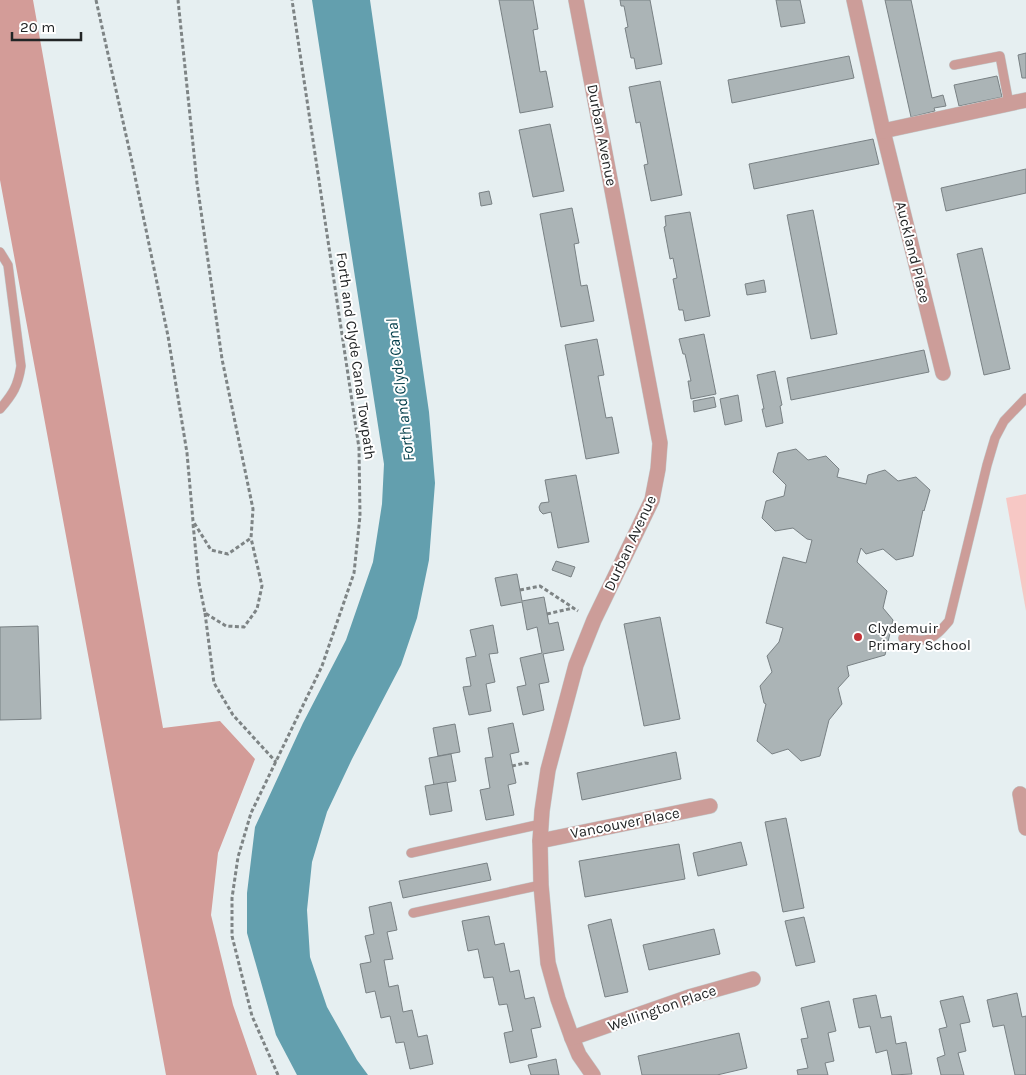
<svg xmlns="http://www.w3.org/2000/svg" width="1026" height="1075" font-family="Karla,sans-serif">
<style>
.green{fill:#f7c8c5}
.forest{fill:#d39c98}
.water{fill:#639fae}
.building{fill:#abb4b6;stroke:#798184}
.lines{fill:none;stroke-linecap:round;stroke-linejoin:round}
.lane-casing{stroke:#c3cbcc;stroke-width:10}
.street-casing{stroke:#c3cbcc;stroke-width:16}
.path{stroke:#7e8485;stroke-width:3;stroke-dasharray:4 2.5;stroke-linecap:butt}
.lane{stroke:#cc9d99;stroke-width:9}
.street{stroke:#cc9d99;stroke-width:15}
.poi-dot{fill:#c23237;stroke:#fff;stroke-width:2}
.labels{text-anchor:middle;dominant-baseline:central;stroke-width:4;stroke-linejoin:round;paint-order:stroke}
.street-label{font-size:15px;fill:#222526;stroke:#fff}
.poi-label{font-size:15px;fill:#222526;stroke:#fff;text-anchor:start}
.water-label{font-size:16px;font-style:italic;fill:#033e4a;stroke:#fff}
</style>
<rect width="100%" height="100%" fill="#e6eff1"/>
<polygon class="green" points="1026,494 1026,611 1006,498"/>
<polygon class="forest" points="0,0 33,0 163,728 220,721 255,759 218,853 211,915 233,1005 257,1075 166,1075 0,180"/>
<polygon class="water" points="312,0 370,0 429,412 435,483 429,560 417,618 401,665 352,759 327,812 312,862 307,910 310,957 327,1007 357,1060 368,1075 297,1075 276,1035 247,933 247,893 255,827 303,723 346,640 373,562 382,504 384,464"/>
<g class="building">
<polygon points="499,0 533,0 538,29 533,30 540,72 546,71 553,107 520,113"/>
<polygon points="620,0 650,0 662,64 636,69 634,58 631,58 625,28 628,27 624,6 621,6"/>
<polygon points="776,0 800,0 805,23 781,27"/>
<polygon points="885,0 911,0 932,98 943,95 946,106 934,108 935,111 911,117"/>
<polygon points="1026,53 1026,78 1022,78 1018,55"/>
<polygon points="849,56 854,78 732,103 728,80"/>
<polygon points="997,76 1002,97 959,106 954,85"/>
<polygon points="660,81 682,195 651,201 644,165 648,164 640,122 636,123 629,87"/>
<polygon points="550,124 564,191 533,197 519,130"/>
<polygon points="873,139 879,164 754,189 749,164"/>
<polygon points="1026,169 1026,193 946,211 941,188"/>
<polygon points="489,191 492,204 481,206 479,193"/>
<polygon points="572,208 579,243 574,244 581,286 587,285 594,321 561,327 540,214"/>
<polygon points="813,210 837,334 811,339 787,215"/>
<polygon points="690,212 710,316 685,321 683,310 679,310 673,279 677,278 673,258 670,259 664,227 666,226 665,216"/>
<polygon points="982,248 1010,369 984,375 957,254"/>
<polygon points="764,280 766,292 747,295 745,284"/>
<polygon points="704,334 716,394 691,399 688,381 691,381 685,354 683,354 679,339"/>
<polygon points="597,339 604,375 598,376 606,418 612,417 619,453 586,459 565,345"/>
<polygon points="924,350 929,372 791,400 787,378"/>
<polygon points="775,371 782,405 780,406 783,423 766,427 762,409 764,409 757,375"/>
<polygon points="738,395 742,421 725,425 720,399"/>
<polygon points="714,397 716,407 694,412 693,401"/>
<polygon points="796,449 808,460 826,456 839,469 837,477 866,484 868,475 885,470 898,481 916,477 930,490 924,511 923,510 913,556 896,560 883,549 866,554 861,548 857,562 887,591 883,608 893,620 885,655 847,666 849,676 838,688 842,704 829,720 820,756 801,761 788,749 772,754 757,741 766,704 764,703 760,686 772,672 767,656 779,642 783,628 766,623 783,557 806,563 812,540 807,539 793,528 775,531 762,518 766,501 784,496 786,485 773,472 778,453"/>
<polygon points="576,475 589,542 558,548 551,512 543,514 540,511 539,507 541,503 549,502 545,480"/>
<polygon points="556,561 575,567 571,577 552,570"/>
<polygon points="517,574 522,601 544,597 549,624 558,622 564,650 543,654 549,682 539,684 544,710 523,715 517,687 526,685 520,658 542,653 537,627 527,630 522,602 501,606 495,578"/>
<polygon points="660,617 680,719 644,726 624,624"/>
<polygon points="493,625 498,653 489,654 495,682 486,684 491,711 469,715 463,687 471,686 466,658 476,656 470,630"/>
<polygon points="38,626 41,719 0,720 0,627"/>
<polygon points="513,723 519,752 510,754 516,783 508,785 514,815 486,820 480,790 490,788 485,758 493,757 488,728"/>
<polygon points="455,724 460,752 438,756 433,728"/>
<polygon points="676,752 681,779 582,800 577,773"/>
<polygon points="451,754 456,781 434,785 429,758"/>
<polygon points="447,782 452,811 430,815 425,786"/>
<polygon points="786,818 804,908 783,912 765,822"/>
<polygon points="741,842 747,865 698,876 693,853"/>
<polygon points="679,844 685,879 585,897 579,861"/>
<polygon points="487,863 491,880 403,898 399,881"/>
<polygon points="391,902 397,930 387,932 393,959 384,960 389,987 398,985 403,1012 412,1010 418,1037 427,1035 433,1064 410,1069 404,1042 396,1043 390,1016 381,1018 375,991 366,993 360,964 371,962 365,936 374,934 369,907"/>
<polygon points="489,916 495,945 504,943 510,972 519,970 525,999 534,997 541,1027 531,1029 537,1057 510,1063 504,1033 513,1031 507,1004 499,1005 493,977 484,978 478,949 468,951 462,921"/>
<polygon points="804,917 815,962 796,966 785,921"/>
<polygon points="611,919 628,992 605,997 588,925"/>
<polygon points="714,929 720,954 649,970 643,945"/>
<polygon points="1017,993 1022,1017 1026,1016 1026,1075 1015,1075 1004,1025 993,1027 987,1000"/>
<polygon points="876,995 881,1018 891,1016 896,1044 906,1042 912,1074 892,1075 887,1050 876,1053 870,1026 859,1028 853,999"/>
<polygon points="963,996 970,1022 960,1024 966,1051 958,1053 964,1075 941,1075 937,1058 945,1055 939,1029 947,1027 940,1001"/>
<polygon points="829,1001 836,1031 828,1033 834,1061 825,1063 828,1075 798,1075 797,1070 808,1068 801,1039 808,1038 801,1008"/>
<polygon points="739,1033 747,1068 717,1075 642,1075 638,1056"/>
<polygon points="556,1059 559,1075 531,1075 528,1065"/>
</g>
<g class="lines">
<g class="lane-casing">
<g id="lane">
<polyline points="954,65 1000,56 1009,104"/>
<path d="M0,252L8,265L21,366C18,386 13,394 0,409"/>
<path d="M903,638C928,643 932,641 949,621L987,465L995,438L1004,421L1026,398"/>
<polyline points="411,853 541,824"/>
<polyline points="413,913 541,885"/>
</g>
</g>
<g class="street-casing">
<g id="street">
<polyline points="576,0 660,443 658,469 652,500 594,620 576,665 548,770 542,811 540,841 541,885 548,963 558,999 572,1038 579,1055 593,1075"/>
<polyline points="854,0 883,131 943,373"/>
<polyline points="883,131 1026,100"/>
<polyline points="1020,794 1026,828"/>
<polyline points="540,841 710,806"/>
<polyline points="572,1038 689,997 753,979"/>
</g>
</g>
<g class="path">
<polyline points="96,0 132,162 168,336 187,453 193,521 211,550 228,554 251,538 253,509 222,359 197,183 178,0"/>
<polyline points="193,524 199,583 205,613 226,626 244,627 257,609 262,586 251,538"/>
<polyline points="520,590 540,586 578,611"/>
<polyline points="205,613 214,683 233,715 276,762"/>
<polyline points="547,614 573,608"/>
<polyline points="512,766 525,763 531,764"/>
<polyline points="278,1075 252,1016 232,936 232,898 238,857 251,813 322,666 354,573 360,516 359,448 292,0"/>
</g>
<use href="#lane" class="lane"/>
<use href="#street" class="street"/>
</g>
<circle class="poi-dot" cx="858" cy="637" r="5"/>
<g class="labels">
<g class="street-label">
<text transform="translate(602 135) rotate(79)">Durban Avenue</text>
<text transform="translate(913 252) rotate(76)">Auckland Place</text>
<text transform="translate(356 356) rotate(82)">Forth and Clyde Canal Towpath</text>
<text transform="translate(630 543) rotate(-65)">Durban Avenue</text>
<text transform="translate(625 823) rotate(-11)">Vancouver Place</text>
<text transform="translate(662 1008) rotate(-19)">Wellington Place</text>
</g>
<g class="poi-label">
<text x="868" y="628">Clydemuir<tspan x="868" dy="17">Primary School</tspan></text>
</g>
<g class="water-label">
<text transform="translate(400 390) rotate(-97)">Forth and Clyde Canal</text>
</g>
</g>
<path d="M12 32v8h69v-8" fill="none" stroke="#222526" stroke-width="2.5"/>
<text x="20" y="32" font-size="15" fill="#222526" stroke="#ffffff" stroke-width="4" paint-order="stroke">20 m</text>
</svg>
